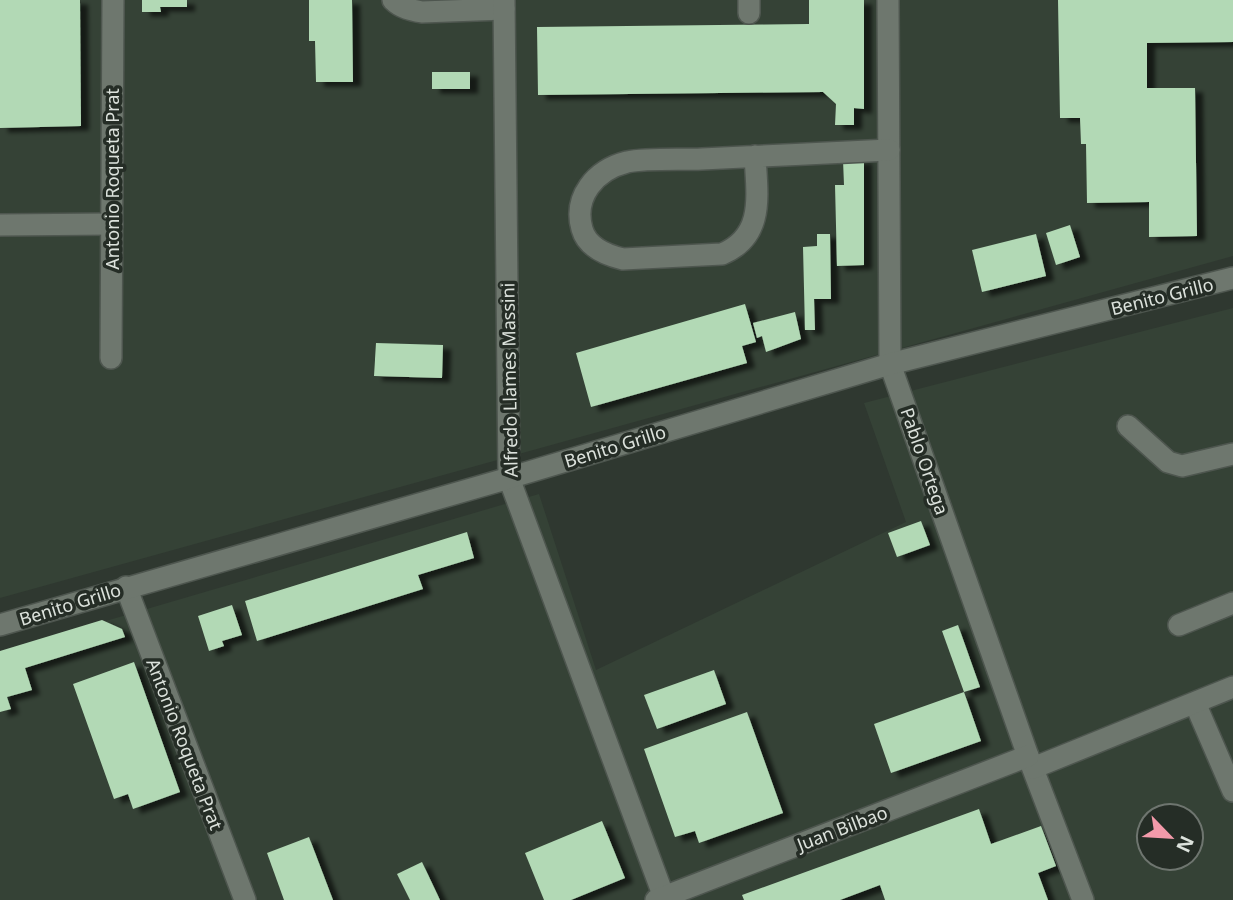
<svg xmlns="http://www.w3.org/2000/svg" width="1233" height="900" font-family="'Noto Sans',sans-serif">
<style>
.built{fill:#354236;fill-rule:evenodd}
.building{fill:#b2d9b5;filter:url(#shadow)}
.lines{fill:none;stroke-linecap:round;stroke-linejoin:round}
.minor-casing{stroke:#4e564f;stroke-width:24}
.minor{stroke:#6e776e;stroke-width:21}
.labels{text-anchor:middle;dominant-baseline:central;stroke-width:7;stroke-linejoin:round;paint-order:stroke}
.street-label{font-size:18px;fill:#dce2dc;stroke:#252d26}
</style>
<defs>
<filter id="shadow"><feDropShadow dx="8" dy="4.5" stdDeviation="2" flood-color="#0009"/></filter>
</defs>
<rect width="100%" height="100%" fill="#2f3830"/>
<g class="built">
<polygon points="0,0 1233,0 1233,256 0,598"/>
<path d="M1233,308V900H0V652L539,494L596,670L906,522L864,403ZM1149,816H1191V858H1149Z"/>
</g>
<g class="building">
<polygon points="0,0 80,0 81,126 0,128"/>
<polygon points="142,0 187,0 187,7 160,7 161,12 142,12"/>
<polygon points="309,0 352,0 353,82 316,82 315,41 309,41"/>
<polygon points="809,0 864,0 864,109 854,108 854,125 835,125 836,104 823,92 538,95 537,27 809,24"/>
<polygon points="1058,0 1233,0 1233,42 1147,43 1147,88 1195,88 1197,236 1149,237 1149,202 1087,203 1086,144 1081,144 1080,118 1060,118"/>
<rect x="432" y="72" width="38" height="17"/>
<polygon points="864,159 864,265 837,266 835,185 844,185 843,160"/>
<polygon points="1070,225 1080,257 1056,265 1046,233"/>
<polygon points="817,234 830,234 831,299 814,299 815,330 805,330 803,247 817,246"/>
<polygon points="1036,234 1046,276 982,292 972,250"/>
<polygon points="745,304 756,342 742,346 747,363 591,407 576,353"/>
<polygon points="795,312 801,339 766,352 762,336 757,338 753,323"/>
<polygon points="376,343 443,345 442,378 374,376"/>
<polygon points="921,521 930,545 897,557 888,533"/>
<polygon points="467,532 474,558 418,575 423,589 257,641 245,601"/>
<polygon points="232,605 242,635 222,641 224,646 209,651 198,616"/>
<polygon points="102,620 122,629 125,637 25,668 32,690 7,697 11,709 0,712 0,651"/>
<polygon points="958,625 980,687 964,692 942,631"/>
<polygon points="134,662 180,792 133,809 128,794 114,799 73,684"/>
<polygon points="714,670 726,704 657,729 644,695"/>
<polygon points="964,692 981,741 891,773 874,724"/>
<polygon points="747,712 783,813 699,843 695,831 675,837 644,749"/>
<polygon points="979,809 991,844 1041,826 1056,866 1038,873 1048,900 885,900 880,885 840,900 744,900 742,895"/>
<polygon points="602,821 625,878 571,900 544,900 525,853"/>
<polygon points="309,837 333,900 284,900 267,853"/>
<polygon points="422,862 440,900 410,900 397,874"/>
</g>
<g class="lines">
<g class="minor-casing">
<g id="minor">
<path d="M393,0C401,8 411,10 422,12L504,9"/>
<polyline points="504,0 509,478 665,900"/>
<polyline points="749,0 749,13"/>
<polyline points="888,0 890,364 1028,756 1083,900"/>
<path d="M755,156C757,195 765,236 722,254L623,259C606,255 587,247 582,229C573,197 595,170 627,162C647,158 680,160 702,159C764,156 827,153 889,150"/>
<polyline points="0,225 112,224"/>
<polyline points="111,358 113,0"/>
<polyline points="1128,426 1168,462 1182,466 1233,454"/>
<polyline points="126,587 245,900"/>
<polyline points="0,625 509,478 890,364 1233,278"/>
<polyline points="1179,625 1233,603"/>
<polyline points="1195,703 1233,791"/>
<polyline points="1033,768 1233,687"/>
<polyline points="656,900 1028,756"/>
</g>
</g>
<use href="#minor" class="minor"/>
</g>
<g class="labels">
<g class="street-label">
<text transform="translate(112 179) rotate(-90)">Antonio Roqueta Prat</text>
<text transform="translate(1162 296) rotate(-14)">Benito Grillo</text>
<text transform="translate(509 380) rotate(-91)">Alfredo Llames Massini</text>
<text transform="translate(615 446) rotate(-17)">Benito Grillo</text>
<text transform="translate(925 461) rotate(71)">Pablo Ortega</text>
<text transform="translate(70 604) rotate(-17)">Benito Grillo</text>
<text transform="translate(185 744) rotate(69)">Antonio Roqueta Prat</text>
<text transform="translate(842 828) rotate(-21)">Juan Bilbao</text>
</g>
</g>
<g transform="translate(1170 837) rotate(115)"><circle r="33" fill="#252d26" stroke="#6e756f" stroke-width="2"/>
<path d="M0-5L12 26L0 18L-12 26Z" fill="#f39aaa"/>
<text y="-10" font-size="19" font-weight="bold" text-anchor="middle" fill="#dce2dc">N</text>
</g>
</svg>
